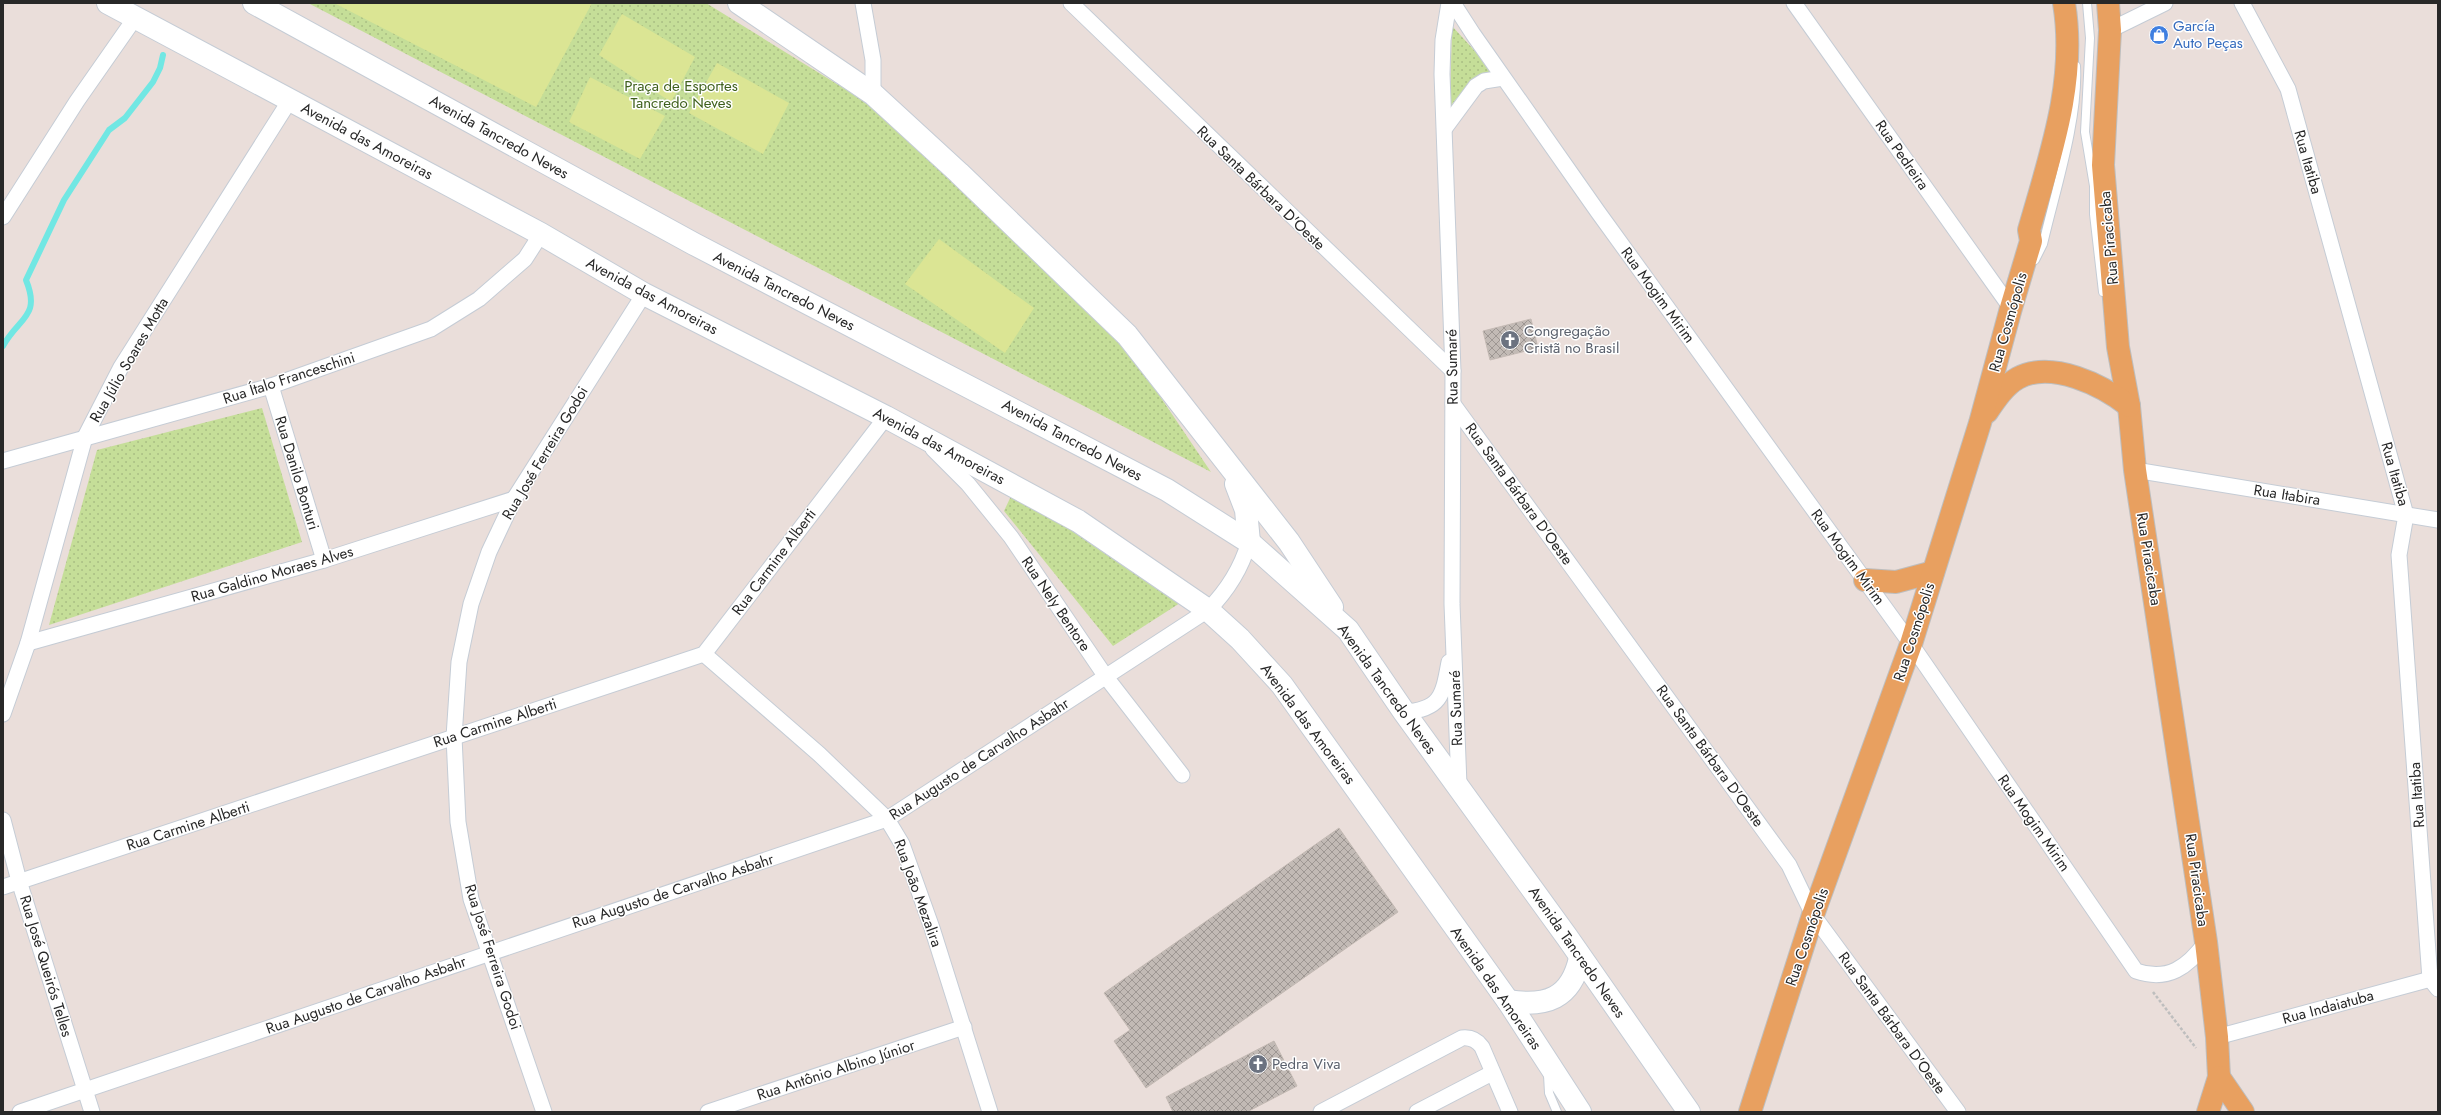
<svg xmlns="http://www.w3.org/2000/svg" width="2441" height="1115" font-family="Jost,sans-serif">
<style>
.park{fill:url(#park-dots)}
.pitch{fill:#dbe594}
.lines{fill:none;stroke-linecap:round;stroke-linejoin:round}
.stream{stroke:#71e7e3;stroke-width:6}
.building{fill:url(#building-cross-hatch);stroke:#c4bab4}
.service-casing{stroke:#c5ccd5;stroke-width:10}
.minor-casing{stroke:#c5ccd5;stroke-width:17}
.secondary-casing{stroke:#c5ccd5;stroke-width:24}
.primary-casing{stroke:#bebebe;stroke-width:24}
.path{stroke:#bebebe;stroke-width:2.5;stroke-dasharray:3 2;stroke-linecap:butt}
.service{stroke:#fff;stroke-width:8}
.minor{stroke:#fff;stroke-width:15}
.secondary{stroke:#fff;stroke-width:22}
.primary{stroke:#e8a060;stroke-width:22}
.labels{text-anchor:middle;dominant-baseline:central;stroke-width:3;stroke-linejoin:round;paint-order:stroke}
.shop-label{font-size:15px;fill:#366cbe;stroke:#fff;text-anchor:start}
.park-label{font-size:15px;fill:#3f601d;stroke:#fff}
.street-label{font-size:15px;fill:#282828;stroke:#fff}
.worship-label{font-size:15px;fill:#5b616d;stroke:#fff;text-anchor:start}
</style>
<defs>
<pattern id="park-dots" width="8" height="8" patternUnits="userSpaceOnUse"><rect width="8" height="8" fill="#c5de98"/><path d="M2 2h.1M6 6h.1" fill="none" stroke="#a9be83" stroke-width="1.8" stroke-linecap="round"/></pattern>
<pattern id="building-cross-hatch" width="8" height="8" patternUnits="userSpaceOnUse"><rect width="8" height="8" fill="#c2bab5"/><path d="M0 0l8 8M0 8l8-8" fill="none" stroke="#9e9793"/></pattern>
</defs>
<rect width="100%" height="100%" fill="#eadeda"/>
<g class="park">
<polygon points="308,3 706,3 879,110 1122,340 1211,472"/>
<path d="M1452,26L1495,73C1474,76 1462,91 1450,107Z"/>
<polygon points="262,408 302,542 49,625 97,450"/>
<polygon points="1012,494 1084,537 1180,603 1113,646 1004,511"/>
</g>
<g class="pitch">
<polygon points="334,3 592,3 536,107"/>
<polygon points="622,14 695,57 671,102 599,55"/>
<polygon points="717,63 789,103 763,154 689,113"/>
<polygon points="590,77 665,116 640,159 569,122"/>
<polygon points="939,239 1034,308 1005,353 905,284"/>
</g>
<g class="lines">
<path class="stream" d="M3,346C19,317 41,317 26,280L64,200L109,130L125,118L153,82L160,68L163,55"/>
</g>
<g class="building">
<polygon points="1531,319 1538,348 1490,360 1483,331"/>
<polygon points="1339,828 1398,912 1146,1088 1114,1041 1130,1030 1104,993"/>
<polygon points="1274,1041 1297,1086 1247,1112 1173,1112 1166,1097"/>
</g>
<g class="lines">
<g class="service-casing">
<g id="service">
<polyline points="2087,3 2090,38 2085,132 2094,186 2094,214 2103,292"/>
<path d="M2035,260L2043,244C2055,192 2079,119 2076,66"/>
<polyline points="1548,1075 1549,1093 1557,1112"/>
</g>
</g>
<g class="minor-casing">
<g id="minor">
<polyline points="863,3 873,60 873,94"/>
<polyline points="1071,3 1453,371"/>
<polyline points="1449,3 1443,40 1442,74 1453,371 1452,604 1459,785"/>
<path d="M1453,3L1473,34L1598,212L1911,644L2136,971C2168,982 2188,967 2206,942"/>
<polyline points="1794,3 2011,308"/>
<polyline points="2242,3 2288,89 2406,515 2399,555 2430,979 2438,989"/>
<polyline points="2110,30 2165,3"/>
<polyline points="1445,128 1476,86 1484,81 1503,78"/>
<polyline points="3,217 77,101 135,18"/>
<polyline points="271,386 324,560"/>
<polyline points="1453,404 1789,865 1813,915 1958,1112"/>
<polyline points="933,449 968,484 1011,537 1106,677 1182,775"/>
<polyline points="3,461 271,386 431,329 479,299 525,259 541,234"/>
<polyline points="2135,470 2438,520"/>
<polyline points="28,643 324,560 514,499"/>
<polyline points="704,654 819,754 887,819 902,844 932,928 990,1112"/>
<path d="M1404,712C1441,710 1443,695 1449,662"/>
<polyline points="3,714 28,643 85,437 121,367 290,100"/>
<polyline points="3,820 19,881 92,1112"/>
<polyline points="3,887 704,654 886,417"/>
<polyline points="2217,1037 2438,977"/>
<path d="M20,1112L887,819L1208,610C1228,590 1241,569 1249,542"/>
<polyline points="544,1112 471,899 458,822 454,737 459,662 471,604 489,552 514,499 644,294"/>
<polyline points="708,1112 964,1027"/>
<path d="M1321,1112L1462,1038C1471,1037 1477,1040 1482,1047L1510,1112"/>
<polyline points="1417,1112 1492,1073"/>
</g>
</g>
<g class="secondary-casing">
<g id="secondary">
<polyline points="108,3 541,234 644,294 886,417 1078,521 1208,610 1240,639 1282,685 1508,1001 1580,1112"/>
<polyline points="254,3 694,244 1167,490 1249,542 1348,630 1404,712 1567,937 1689,1112"/>
<polyline points="739,3 873,94 959,173 1127,335 1289,542 1332,607"/>
<polyline points="1236,484 1246,510 1249,542"/>
<path d="M1508,1001C1546,1007 1571,999 1580,958"/>
</g>
</g>
<g class="primary-casing">
<g id="primary">
<polyline points="2108,3 2110,30 2103,165 2118,347 2129,406 2135,470 2206,942 2217,1037 2219,1077 2208,1112"/>
<path d="M1987,412C1995,400 2005,385 2018,378C2052,360 2102,385 2129,406"/>
<polyline points="1865,580 1896,582 1933,572"/>
<polyline points="2219,1077 2243,1112"/>
<path d="M1750,1112L1813,915L1911,644L1980,423L2011,308L2031,241L2029,230C2050,156 2077,81 2064,3"/>
</g>
</g>
<polyline class="path" points="2153,992 2196,1048"/>
<use href="#service" class="service"/>
<use href="#minor" class="minor"/>
<use href="#secondary" class="secondary"/>
<use href="#primary" class="primary"/>
</g>
<defs>
<g id="shop-disc" transform="scale(1)"><circle r="9.5" fill="#3f7fe0" stroke="#fff"/><path d="M-5-2.5h2.3a2.7 3.5 0 0 1 5.4 0H5L5.5 6h-11ZM-1.5-2.5h3a1.5 2.3 0 0 0-3 0Z" fill="#fff"/></g>
<g id="church-disc" transform="scale(1)"><circle r="9.5" fill="#6b7280" stroke="#fff"/><path d="M-1.2-6h2.4v3.5h3.3v2.4h-3.3V6h-2.4V-.1h-3.3v-2.4h3.3Z" fill="#fff"/></g>
</defs>
<g fill-rule="evenodd">
<use href="#shop-disc" x="2159" y="35"/>
<use href="#church-disc" x="1510" y="340"/>
<use href="#church-disc" x="1258" y="1064"/>
</g>
<g class="labels">
<g class="shop-label">
<text x="2173" y="26">García<tspan x="2173" dy="17">Auto Peças</tspan></text>
</g>
<g class="park-label">
<text x="681" y="86">Praça de Esportes<tspan x="681" dy="17">Tancredo Neves</tspan></text>
</g>
<g class="street-label">
<text transform="translate(499 137) rotate(29)">Avenida Tancredo Neves</text>
<text transform="translate(367 141) rotate(28)">Avenida das Amoreiras</text>
<text transform="translate(1902 155) rotate(55)">Rua Pedreira</text>
<text transform="translate(2308 162) rotate(74)">Rua Itatiba</text>
<text transform="translate(1261 188) rotate(44)">Rua Santa Bárbara D'Oeste</text>
<text transform="translate(2109 238) rotate(-95)">Rua Piracicaba</text>
<text transform="translate(784 291) rotate(27)">Avenida Tancredo Neves</text>
<text transform="translate(1658 295) rotate(54)">Rua Mogim Mirim</text>
<text transform="translate(652 296) rotate(28)">Avenida das Amoreiras</text>
<text transform="translate(2008 322) rotate(-74)">Rua Cosmópolis</text>
<text transform="translate(129 360) rotate(-60)">Rua Júlio Soares Motta</text>
<text transform="translate(1452 367) rotate(-91)">Rua Sumaré</text>
<text transform="translate(289 378) rotate(-18)">Rua Ítalo Franceschini</text>
<text transform="translate(1072 440) rotate(28)">Avenida Tancredo Neves</text>
<text transform="translate(939 446) rotate(28)">Avenida das Amoreiras</text>
<text transform="translate(545 453) rotate(-59)">Rua José Ferreira Godoi</text>
<text transform="translate(297 473) rotate(73)">Rua Danilo Bonturi</text>
<text transform="translate(2395 474) rotate(74)">Rua Itatiba</text>
<text transform="translate(1519 494) rotate(54)">Rua Santa Bárbara D'Oeste</text>
<text transform="translate(2287 495) rotate(9)">Rua Itabira</text>
<text transform="translate(1848 557) rotate(54)">Rua Mogim Mirim</text>
<text transform="translate(2149 559) rotate(81)">Rua Piracicaba</text>
<text transform="translate(774 562) rotate(-53)">Rua Carmine Alberti</text>
<text transform="translate(272 574) rotate(-16)">Rua Galdino Moraes Alves</text>
<text transform="translate(1056 604) rotate(56)">Rua Nely Bentore</text>
<text transform="translate(1914 632) rotate(-72)">Rua Cosmópolis</text>
<text transform="translate(1387 689) rotate(54)">Avenida Tancredo Neves</text>
<text transform="translate(1456 708) rotate(-92)">Rua Sumaré</text>
<text transform="translate(495 723) rotate(-18)">Rua Carmine Alberti</text>
<text transform="translate(1308 724) rotate(53)">Avenida das Amoreiras</text>
<text transform="translate(1710 756) rotate(54)">Rua Santa Bárbara D'Oeste</text>
<text transform="translate(979 759) rotate(-33)">Rua Augusto de Carvalho Asbahr</text>
<text transform="translate(2417 795) rotate(-94)">Rua Itatiba</text>
<text transform="translate(2034 823) rotate(55)">Rua Mogim Mirim</text>
<text transform="translate(188 826) rotate(-18)">Rua Carmine Alberti</text>
<text transform="translate(2197 880) rotate(82)">Rua Piracicaba</text>
<text transform="translate(673 891) rotate(-18)">Rua Augusto de Carvalho Asbahr</text>
<text transform="translate(918 893) rotate(70)">Rua João Mezalira</text>
<text transform="translate(1807 937) rotate(-71)">Rua Cosmópolis</text>
<text transform="translate(1577 952) rotate(55)">Avenida Tancredo Neves</text>
<text transform="translate(493 957) rotate(72)">Rua José Ferreira Godoi</text>
<text transform="translate(46 966) rotate(73)">Rua José Queirós Telles</text>
<text transform="translate(1496 988) rotate(55)">Avenida das Amoreiras</text>
<text transform="translate(366 995) rotate(-19)">Rua Augusto de Carvalho Asbahr</text>
<text transform="translate(2328 1007) rotate(-15)">Rua Indaiatuba</text>
<text transform="translate(1892 1023) rotate(54)">Rua Santa Bárbara D'Oeste</text>
<text transform="translate(836 1070) rotate(-18)">Rua Antônio Albino Júnior</text>
</g>
<g class="worship-label">
<text x="1524" y="331">Congregação<tspan x="1524" dy="17">Cristã no Brasil</tspan></text>
<text x="1272" y="1064">Pedra Viva</text>
</g>
</g>
<rect width="2441" height="1115" fill="none" stroke="#282828" stroke-width="8"/>
</svg>
